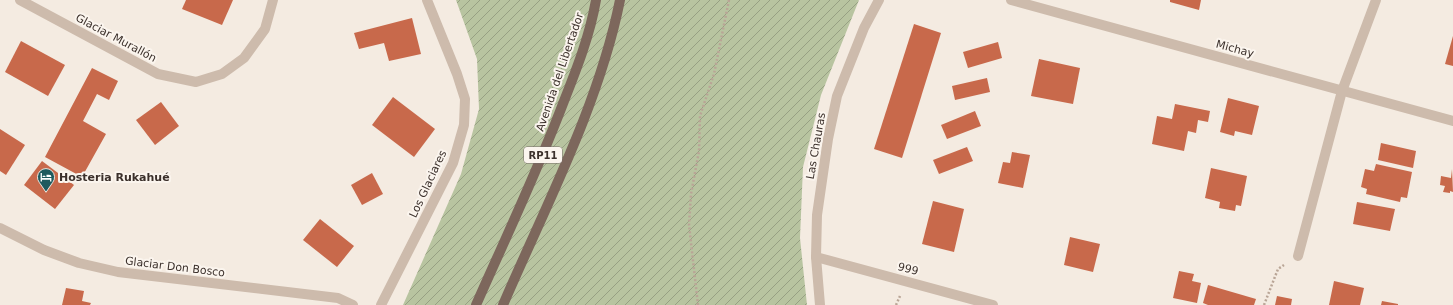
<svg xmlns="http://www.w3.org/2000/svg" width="1453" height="305" font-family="'DejaVu Sans',sans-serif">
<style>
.garden{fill:url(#garden-furrows)}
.building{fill:#c8694b}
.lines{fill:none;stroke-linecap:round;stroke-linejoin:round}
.path{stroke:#b9a596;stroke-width:2.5;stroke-dasharray:2 2;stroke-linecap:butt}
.minor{stroke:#cdbbac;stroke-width:10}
.major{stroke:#7d675c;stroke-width:10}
.labels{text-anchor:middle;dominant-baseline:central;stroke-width:4;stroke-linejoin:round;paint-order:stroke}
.shield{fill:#fbf5ee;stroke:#756b66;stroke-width:1}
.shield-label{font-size:10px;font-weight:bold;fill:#3b302b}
.street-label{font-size:11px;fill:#3b302b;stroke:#fbf5ee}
.poi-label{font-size:11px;font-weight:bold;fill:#3b302b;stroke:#fbf5ee;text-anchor:start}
</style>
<defs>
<pattern id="garden-furrows" width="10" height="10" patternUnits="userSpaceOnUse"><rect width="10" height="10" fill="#b8c4a0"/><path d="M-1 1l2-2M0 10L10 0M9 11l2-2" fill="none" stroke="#97a083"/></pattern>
</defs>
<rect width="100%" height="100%" fill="#f4ebe1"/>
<polygon class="garden" points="456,0 859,0 821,95 803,167 800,238 807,305 403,305 461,174 479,109 477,59"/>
<g class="building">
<polygon points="186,0 233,0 222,25 182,9"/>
<polygon points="1170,0 1201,0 1199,10 1170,2"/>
<polygon points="412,18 421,54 389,61 384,43 359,49 354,33"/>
<polygon points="914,24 941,33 902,158 874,149"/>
<polygon points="1453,36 1453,66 1445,64"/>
<polygon points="21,41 65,65 48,96 5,72"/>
<polygon points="998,42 1002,58 968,68 963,52"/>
<polygon points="1039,59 1080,68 1073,104 1031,96"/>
<polygon points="92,68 118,81 109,100 97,94 83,121 106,134 82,177 45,157"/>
<polygon points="987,78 990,92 955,100 952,86"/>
<polygon points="393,97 435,129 414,157 372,125"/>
<polygon points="1228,98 1259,106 1252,135 1235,131 1234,136 1220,132"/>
<polygon points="161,102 179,126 155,145 136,120"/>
<polygon points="1175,104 1210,111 1208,122 1198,120 1196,133 1188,131 1184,151 1152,144 1157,116 1172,119"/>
<polygon points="975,111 981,126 947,139 941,125"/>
<polygon points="0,129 25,145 6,175 0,171"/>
<polygon points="1381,143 1416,151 1413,168 1378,160"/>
<polygon points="967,147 973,161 939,174 933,160"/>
<polygon points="1012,152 1030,155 1023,188 998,183 1003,162 1010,163"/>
<polygon points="42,161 74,185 55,209 24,185"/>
<polygon points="1376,164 1412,172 1407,198 1401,197 1400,202 1366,194 1367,189 1361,187 1365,169 1374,171"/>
<polygon points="1211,168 1247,176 1241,206 1236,205 1235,211 1219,208 1220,202 1205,198"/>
<polygon points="1452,169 1453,192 1450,191 1450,193 1443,192 1445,186 1440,185 1441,176 1451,178"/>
<polygon points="372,173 383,194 362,205 351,185"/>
<polygon points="933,201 964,209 954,252 922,244"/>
<polygon points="1357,202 1395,209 1390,231 1353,224"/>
<polygon points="320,219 354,246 337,267 303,240"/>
<polygon points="1070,237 1100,244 1093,272 1064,265"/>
<polygon points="1179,271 1194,274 1192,281 1201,283 1197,303 1173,298"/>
<polygon points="1334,281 1364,288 1360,305 1329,305"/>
<polygon points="1208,285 1256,299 1254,305 1208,305 1203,303"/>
<polygon points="66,288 84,291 82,301 91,303 90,305 62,305"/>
<polygon points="1277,296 1292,299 1291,305 1275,305"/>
<polygon points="1382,301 1398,304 1398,305 1381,305"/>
</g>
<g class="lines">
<g class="path">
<polyline points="698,305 689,225 691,194 699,151 700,116 714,74 729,0"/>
<polyline points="896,305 900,296"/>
<polyline points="1264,305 1278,269 1284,265"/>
</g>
<g class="minor">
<polyline points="20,0 158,74 196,82 222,74 244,58 265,29 273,0"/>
<polyline points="1011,0 1453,121"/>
<polyline points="0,228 44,250 79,263 118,272 338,298 353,305"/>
<polyline points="1298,256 1342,91 1376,0"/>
<polyline points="816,257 993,305"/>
<polyline points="381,305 453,163 464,125 465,99 457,74 427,0"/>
<polyline points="820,305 816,257 817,215 828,139 837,96 864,28 879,0"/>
</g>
<g class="major">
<path d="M476,305C506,237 538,170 564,101C577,68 590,35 596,0"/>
<path d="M503,305C545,207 599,105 620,0"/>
</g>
</g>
<defs>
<g id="hotel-pin" transform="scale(0.9)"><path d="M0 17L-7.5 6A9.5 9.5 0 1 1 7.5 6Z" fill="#1f5a5e" stroke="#fbf5ee"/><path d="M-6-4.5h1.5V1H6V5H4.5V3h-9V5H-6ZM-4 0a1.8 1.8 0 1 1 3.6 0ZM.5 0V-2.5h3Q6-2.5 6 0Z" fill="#fff"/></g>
</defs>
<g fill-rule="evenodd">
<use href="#hotel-pin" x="46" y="177"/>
</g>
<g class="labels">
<rect class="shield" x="524" y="147" width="38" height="16" rx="3"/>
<g class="shield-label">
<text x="543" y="155">RP11</text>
</g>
<g class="street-label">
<text transform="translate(116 38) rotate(28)">Glaciar Murallón</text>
<text transform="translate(1235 49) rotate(15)">Michay</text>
<text transform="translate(560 72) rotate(-71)">Avenida del Libertador</text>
<text transform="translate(816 146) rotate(-80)">Las Chauras</text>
<text transform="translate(428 184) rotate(-65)">Los Glaciares</text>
<text transform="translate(175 267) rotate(7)">Glaciar Don Bosco</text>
<text transform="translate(908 269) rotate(15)">999</text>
</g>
<g class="poi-label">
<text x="59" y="177">Hosteria Rukahué</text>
</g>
</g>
</svg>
